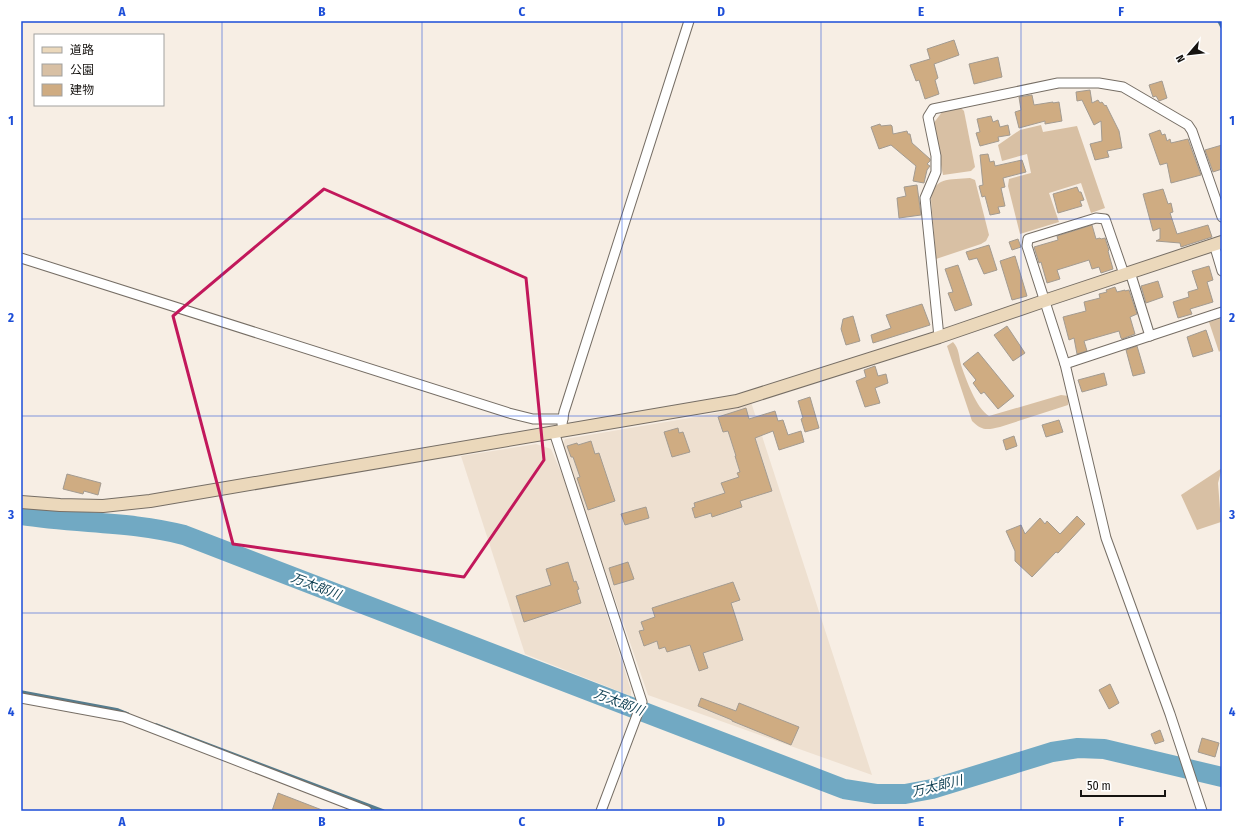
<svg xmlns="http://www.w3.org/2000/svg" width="1243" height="832" font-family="'Fira Sans Condensed','Noto Sans JP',sans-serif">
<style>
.built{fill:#eee0d0}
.green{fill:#d8c0a4}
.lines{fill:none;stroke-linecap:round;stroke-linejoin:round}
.stream{stroke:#567c8d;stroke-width:3.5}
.river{stroke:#71a9c3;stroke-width:20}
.building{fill:#cfac82;stroke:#a39b91}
.street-casing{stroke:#766e65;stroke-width:11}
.secondary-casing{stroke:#766e65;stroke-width:14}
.street{stroke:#fff;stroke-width:9}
.secondary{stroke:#ebd8bb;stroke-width:12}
.marked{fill:none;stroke:#c2185b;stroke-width:3;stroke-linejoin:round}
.grid{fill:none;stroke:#1d4ed8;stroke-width:1;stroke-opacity:0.55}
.labels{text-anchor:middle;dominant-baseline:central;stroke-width:4;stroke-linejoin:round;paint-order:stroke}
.water-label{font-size:13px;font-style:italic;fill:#0e3f52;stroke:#fff}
.neatline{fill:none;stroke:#1d4ed8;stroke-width:1.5}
.grid-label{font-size:13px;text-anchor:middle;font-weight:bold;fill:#1d4ed8}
</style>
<rect width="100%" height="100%" fill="#f7eee4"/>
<g class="built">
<polygon points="751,402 872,775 648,695 562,445 565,439 695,417 720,412"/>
<polygon points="536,444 551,449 564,479 631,690 631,696 525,654 461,456"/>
</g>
<g class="green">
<polygon points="961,108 964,111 975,167 971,171 943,175 933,124 942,112"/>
<polygon points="1041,125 1043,132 1077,126 1105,208 1091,213 1081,183 1049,193 1059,222 1020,234 1008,186 1009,179 1031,173 1027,154 1002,161 998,145 1020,130"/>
<path d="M970,178L975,180L989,235L986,241L981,244L936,259L931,200C933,176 951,180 970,178Z"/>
<polygon points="1222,318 1222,349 1219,352 1209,322"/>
<path d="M953,342C959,348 959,357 961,365C966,379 976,408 989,416L1061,395L1069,396L1068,405L1000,427C987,430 982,431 972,421L947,346Z"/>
<polygon points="1222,468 1218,483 1221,522 1197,530 1181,495"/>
</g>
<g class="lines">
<g class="stream">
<polyline points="1219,21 1222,27"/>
<polyline points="21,692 118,710 128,714"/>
<polyline points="156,725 383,811"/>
</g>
<path class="river" d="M21,515C75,524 131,521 184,535L844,789L876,794H905L932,789L1052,752L1078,748L1104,749L1222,777"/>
</g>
<g class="building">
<polygon points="954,40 959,55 934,64 938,78 935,80 939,94 925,99 919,80 916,81 910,65 930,59 927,49"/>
<polygon points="998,57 1002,77 974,84 969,64"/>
<polygon points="1162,81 1167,98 1159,101 1156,96 1153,97 1149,85"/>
<polygon points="1090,90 1092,103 1098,100 1100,103 1102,102 1105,106 1106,105 1119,131 1122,148 1107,151 1109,157 1095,160 1090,144 1102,141 1101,121 1094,125 1082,100 1077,101 1076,92"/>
<polygon points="1032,95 1034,105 1053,102 1053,103 1059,102 1062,121 1045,124 1045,121 1019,128 1015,112 1021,110 1019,97"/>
<polygon points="991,116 993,122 998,120 1000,127 1008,125 1010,135 998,137 999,141 980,146 976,133 980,132 977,119"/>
<polygon points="880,124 881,126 891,125 892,126 893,134 907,131 908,134 910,134 912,143 930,159 930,161 927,164 930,166 927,170 924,183 913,181 916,166 891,145 879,149 871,127"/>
<polygon points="1160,130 1162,135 1165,134 1167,141 1170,139 1171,143 1188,139 1201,175 1171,183 1167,163 1160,165 1149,134"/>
<polygon points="1222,145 1222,169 1213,172 1205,150"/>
<polygon points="988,154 990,162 994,161 995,166 1022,160 1026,172 1003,178 1005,187 1001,188 1005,206 998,207 1000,213 990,215 985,196 982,197 979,186 983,185 980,155"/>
<polygon points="917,185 921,215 899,218 897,198 906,196 904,187"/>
<polygon points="1077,187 1079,192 1081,192 1084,200 1080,201 1082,206 1058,213 1053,194"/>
<polygon points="1163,189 1168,204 1171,203 1173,212 1170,213 1177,234 1208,225 1212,237 1181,247 1180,243 1156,241 1160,239 1160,228 1153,231 1143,194"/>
<polygon points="1092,225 1096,239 1100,238 1101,239 1105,238 1109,250 1108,251 1113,269 1101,273 1099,267 1092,269 1089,260 1057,270 1060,279 1047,283 1041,262 1039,263 1034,247 1058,240 1057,236"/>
<polygon points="1018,239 1021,247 1012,250 1009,242"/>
<polygon points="989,245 997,270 984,274 977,258 969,260 966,252"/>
<polygon points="1015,256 1027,296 1012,300 1000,261"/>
<polygon points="958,265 972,305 955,311 948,293 953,292 945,269"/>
<polygon points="1209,266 1213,280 1207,282 1213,302 1190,309 1192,314 1178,318 1173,302 1189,297 1188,292 1198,289 1192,271"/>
<polygon points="1158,281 1163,297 1146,303 1141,286"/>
<polygon points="1115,287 1117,292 1125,290 1125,291 1129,290 1137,314 1130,317 1135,334 1122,339 1121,338 1119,331 1084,341 1087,351 1077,354 1074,338 1069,340 1063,317 1086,311 1084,302 1100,298 1099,294 1107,292 1106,290"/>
<polygon points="922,304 930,325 873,343 871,335 891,328 886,315"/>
<polygon points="853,316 860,341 846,345 841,329 843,319"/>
<polygon points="1007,326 1025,353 1013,361 994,335"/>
<polygon points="1206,330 1213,351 1193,357 1187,337"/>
<polygon points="1137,346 1145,373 1133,376 1126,350"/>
<polygon points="978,352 1014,396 998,409 984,392 981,394 973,383 976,380 963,364"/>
<polygon points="875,366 878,376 886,374 888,383 875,388 880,403 865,407 856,381 866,377 864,370"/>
<polygon points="1104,373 1107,385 1082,392 1078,380"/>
<polygon points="810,397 819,428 805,432 801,419 803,418 798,401"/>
<polygon points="746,408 749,419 775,411 778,421 783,420 788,435 801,431 804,442 779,450 773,431 755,438 772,491 740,501 742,507 712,517 711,513 695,518 692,508 695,507 694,503 725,493 721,483 739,477 737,473 740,472 735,456 736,456 728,431 723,432 718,417"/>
<polygon points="1059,420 1063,432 1046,437 1042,425"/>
<polygon points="678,428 679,433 683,432 690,452 672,457 664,432"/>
<polygon points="1014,436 1017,446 1006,450 1003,440"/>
<polygon points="591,441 595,454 599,453 615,501 588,510 577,478 580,477 573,457 571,457 567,446 577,443 578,445"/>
<polygon points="67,474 101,483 98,495 84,491 83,494 63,489"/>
<polygon points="646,507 649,518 625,525 621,514"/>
<polygon points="1077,516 1085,524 1058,553 1056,552 1032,577 1015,561 1015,551 1006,531 1021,525 1025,534 1040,518 1045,524 1047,521 1060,534"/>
<polygon points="568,562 574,582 576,581 579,589 577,590 581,603 524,622 516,596 551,585 546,569"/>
<polygon points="628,562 634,579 614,585 609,568"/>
<polygon points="733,582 740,600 731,603 743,640 703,653 708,668 699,671 690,645 667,652 665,647 659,649 657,641 644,646 639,631 644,630 641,622 655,617 652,608"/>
<polygon points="1110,684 1119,703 1109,709 1099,690"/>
<polygon points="701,698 736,711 739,703 799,727 791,745 732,721 732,720 698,706"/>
<polygon points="1160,730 1164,741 1155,744 1151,734"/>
<polygon points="1202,738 1219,743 1215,757 1198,752"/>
<polygon points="278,793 322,810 322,811 272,811"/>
</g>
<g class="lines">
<g class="street-casing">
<g id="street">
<polyline points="1214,244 1222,271"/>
<polyline points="21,258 509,413 533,419 563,419"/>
<polyline points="1130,272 1150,336"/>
<polyline points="1124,274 1105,219 1096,218 1028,239 1027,246 1065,364 1106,538 1170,714 1202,811"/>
<polyline points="939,337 925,198 936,172 936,156 928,117 933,109 1058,83 1099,83 1123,87 1188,125 1192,131 1222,217"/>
<polyline points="1065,364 1222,312"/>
<polyline points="562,424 564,412 689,21"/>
<polyline points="554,432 642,702 601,811"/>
<polyline points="21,698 124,717 367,811"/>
</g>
</g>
<g class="secondary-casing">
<polyline id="secondary" points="21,502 60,505 103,506 150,501 737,401 939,337 1044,301 1222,242"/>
</g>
<use href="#street" class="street"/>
<use href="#secondary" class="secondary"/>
</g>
<path class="marked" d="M324,189L526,278L544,460L464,577L233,544L173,316Z"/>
<path class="grid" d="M222,21V811M422,21V811M622,21V811M821,21V811M1021,21V811M21,219H1222M21,416H1222M21,613H1222"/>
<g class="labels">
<g class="water-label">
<text transform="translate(316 586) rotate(21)">万太郎川</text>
<text transform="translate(619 702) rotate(21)">万太郎川</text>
<text transform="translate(937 786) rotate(-14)">万太郎川</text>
</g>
</g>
<rect width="1243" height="832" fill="none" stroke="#ffffff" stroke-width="44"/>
<rect x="34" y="34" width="130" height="72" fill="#ffffff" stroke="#a2a19f"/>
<rect x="42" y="47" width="20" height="6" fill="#ebd8bb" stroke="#a2a19f"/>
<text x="70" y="54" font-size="12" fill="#161310">道路</text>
<rect x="42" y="64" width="20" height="12" fill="#d8c0a4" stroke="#a2a19f"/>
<text x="70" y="74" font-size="12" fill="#161310">公園</text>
<rect x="42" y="84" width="20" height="12" fill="#cfac82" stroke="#a2a19f"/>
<text x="70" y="94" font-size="12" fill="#161310">建物</text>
<g transform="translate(1189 54) rotate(242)" stroke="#ffffff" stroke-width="3" paint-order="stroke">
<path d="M0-3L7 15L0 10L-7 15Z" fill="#161310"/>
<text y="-6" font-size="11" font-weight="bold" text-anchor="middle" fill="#161310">N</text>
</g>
<path d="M1081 790v6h84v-6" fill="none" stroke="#161310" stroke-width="2"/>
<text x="1087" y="790" font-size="12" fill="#161310" stroke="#ffffff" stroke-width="3" paint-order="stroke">50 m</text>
<rect x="22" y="22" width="1199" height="788" class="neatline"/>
<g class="grid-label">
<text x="122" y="16">A</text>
<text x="322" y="16">B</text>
<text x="522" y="16">C</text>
<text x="721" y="16">D</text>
<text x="921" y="16">E</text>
<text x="1121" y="16">F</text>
<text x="11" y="125">1</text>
<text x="1232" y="125">1</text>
<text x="11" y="322">2</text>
<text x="1232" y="322">2</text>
<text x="11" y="519">3</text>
<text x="1232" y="519">3</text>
<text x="11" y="716">4</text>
<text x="1232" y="716">4</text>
<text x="122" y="826">A</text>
<text x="322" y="826">B</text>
<text x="522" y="826">C</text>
<text x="721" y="826">D</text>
<text x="921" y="826">E</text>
<text x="1121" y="826">F</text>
</g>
</svg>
